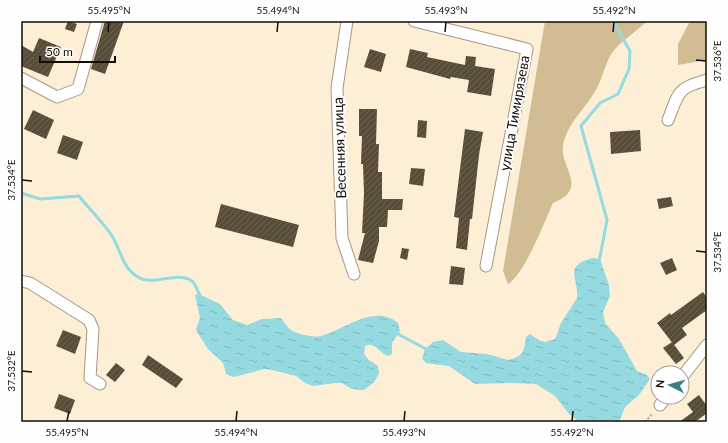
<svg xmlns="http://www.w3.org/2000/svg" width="728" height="443" font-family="Lato,sans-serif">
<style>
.green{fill:#d1bc93}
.water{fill:url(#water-ripples)}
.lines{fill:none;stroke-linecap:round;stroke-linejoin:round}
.stream{stroke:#95dae1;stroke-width:3}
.building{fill:url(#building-hatch)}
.minor-casing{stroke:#a49881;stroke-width:13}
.path{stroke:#b5aa97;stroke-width:2;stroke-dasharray:2 2;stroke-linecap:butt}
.minor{stroke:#fff;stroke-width:11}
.ticks{fill:none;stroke:#120e06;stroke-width:1.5}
.labels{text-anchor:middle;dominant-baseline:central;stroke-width:4;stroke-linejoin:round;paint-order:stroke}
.street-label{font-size:14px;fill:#120e06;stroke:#fefefe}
.neatline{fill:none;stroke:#120e06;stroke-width:1.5}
.ticks-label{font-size:10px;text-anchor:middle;fill:#120e06}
</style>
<defs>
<pattern id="water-ripples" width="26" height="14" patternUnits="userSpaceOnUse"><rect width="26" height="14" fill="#95dae1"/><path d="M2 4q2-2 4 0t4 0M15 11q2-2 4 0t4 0" fill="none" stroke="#7fbac0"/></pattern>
<pattern id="building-hatch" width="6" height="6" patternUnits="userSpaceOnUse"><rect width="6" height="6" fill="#584d38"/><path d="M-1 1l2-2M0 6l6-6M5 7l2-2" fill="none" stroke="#6b6251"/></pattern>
</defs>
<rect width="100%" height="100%" fill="#fcefd6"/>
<g class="green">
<path d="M545,21H647C637,31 624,39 615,49C606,59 603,77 597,88C586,109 567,122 563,146C559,166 590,189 553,203C545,221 524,275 508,284L503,271Z"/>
<polygon points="690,21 707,21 707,60 678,65 678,44"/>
</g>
<g class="water">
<path d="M592,258L600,259L609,285L610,296L603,312L605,323L619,339L637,371L647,375L650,379L639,395L625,407L619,422H579L569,414L555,396L536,384L511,383L475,384L449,366L426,363L422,359L425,349L433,342L443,340L461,352L487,354L508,360C524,356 524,351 526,337L530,334L539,340L545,342L555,339L561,323L577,298C579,277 562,267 592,258Z"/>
<path d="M199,294L220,304L233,320L247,325L262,319L281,318C284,322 287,327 291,330C297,334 314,338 321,336C343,330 376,303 398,323L400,331L392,343V354L388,356C379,353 375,341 365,346L364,354L369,360L378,366L379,374L374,382L364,390L352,389L342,383H335L313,386L305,383L296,376L272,370L264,369L234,377L226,374L223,363L208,349L197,332L196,329L200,318L195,295Z"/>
</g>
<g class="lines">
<g class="stream">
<path d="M21,193L40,199L79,196C89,209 103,222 112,236C121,250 122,268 138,277C153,287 176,270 192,281C196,284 198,293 201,297"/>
<polyline points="599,262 607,220 581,126 600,103 618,94 629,69 630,51 614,23 616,21"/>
<polyline points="396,333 428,350"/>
</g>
</g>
<g class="building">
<polygon points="68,21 77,24 74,32 65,29"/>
<polygon points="105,21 124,21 105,74 91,69"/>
<polygon points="39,38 61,47 48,77 21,66 21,45 33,52"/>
<polygon points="370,49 386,54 381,72 364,67"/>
<polygon points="410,49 428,53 427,57 465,65 466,56 476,57 475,66 495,69 491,96 467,92 469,80 451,77 450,79 406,67"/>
<polygon points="359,109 377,109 376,144 379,144 378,172 382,172 382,199 403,199 402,210 388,210 387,227 379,227 379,241 373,263 358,260 365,233 362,233 364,193 363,164 361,164 362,136 359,136"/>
<polygon points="33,110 54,120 46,139 24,129"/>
<polygon points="418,120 427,121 426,138 417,137"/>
<polygon points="465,129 483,132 479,155 472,219 470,219 467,250 456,248 459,218 454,217"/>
<polygon points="640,130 641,151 611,154 610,132"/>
<polygon points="63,135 83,142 77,160 57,153"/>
<polygon points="411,168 425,169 423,186 409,184"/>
<polygon points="671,197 673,206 659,209 657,199"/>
<polygon points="221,204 299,225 293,247 215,227"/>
<polygon points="402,248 409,249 407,260 400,258"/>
<polygon points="672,258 677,270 666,275 660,263"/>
<polygon points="451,266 465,268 463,285 449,284"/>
<polygon points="703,292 707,298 707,310 682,328 687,335 674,345 657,323 670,313 671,315"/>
<polygon points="63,330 81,337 75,354 56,346"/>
<polygon points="672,342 684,358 676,364 663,348"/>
<polygon points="148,355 183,379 176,388 142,365"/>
<polygon points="116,363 125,370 115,382 106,375"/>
<polygon points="59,394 75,400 70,414 54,408"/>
<polygon points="699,395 707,406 707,413 695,422 679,422 693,412 687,404"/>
</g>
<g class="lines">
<g class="minor-casing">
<g id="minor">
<polyline points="347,21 337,88 342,238 354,274"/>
<polyline points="414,21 527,49 486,266"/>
<polyline points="21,78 57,97 78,89 97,21"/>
<path d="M668,120C679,93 676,88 707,80"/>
<polyline points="21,281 30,283 89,320 93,329 90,378 100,384"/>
<polyline points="682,377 707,345"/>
<polyline points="660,405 666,397"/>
</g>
</g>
<polyline class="path" points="645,422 653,413"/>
<use href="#minor" class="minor"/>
</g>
<path class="ticks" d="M108,32L109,22M277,32L278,22M445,32L446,22M613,32L614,22M696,60L706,61M22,180L32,181M696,251L706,252M22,371L32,372M67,421L69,411M236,421L237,411M404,421L405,411M572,421L573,411"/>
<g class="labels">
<g class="street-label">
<text transform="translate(514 113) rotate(-80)">улица Тимирязева</text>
<text transform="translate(339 148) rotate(-92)">Весенняя улица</text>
</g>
</g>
<rect width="728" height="443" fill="none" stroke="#fefefe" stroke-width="44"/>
<g transform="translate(670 385) rotate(276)"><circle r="19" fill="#fefefe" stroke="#a09e9b"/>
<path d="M0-3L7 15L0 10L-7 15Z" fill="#388088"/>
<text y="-6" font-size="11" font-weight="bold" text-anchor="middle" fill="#120e06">N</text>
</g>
<path d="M40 56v6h75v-6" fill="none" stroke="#120e06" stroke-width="2"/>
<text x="46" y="56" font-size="12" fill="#120e06" stroke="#fefefe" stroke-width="3" paint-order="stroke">50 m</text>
<rect x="22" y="22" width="684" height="399" class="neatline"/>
<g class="ticks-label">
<text x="109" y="14">55.495°N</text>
<text x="278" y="14">55.494°N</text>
<text x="446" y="14">55.493°N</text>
<text x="614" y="14">55.492°N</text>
<text transform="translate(717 61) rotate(-90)" y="4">37.536°E</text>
<text transform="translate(11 180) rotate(-90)" y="4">37.534°E</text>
<text transform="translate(717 252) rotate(-90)" y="4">37.534°E</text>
<text transform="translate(11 371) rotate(-90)" y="4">37.532°E</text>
<text x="67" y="436">55.495°N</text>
<text x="236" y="436">55.494°N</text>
<text x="404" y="436">55.493°N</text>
<text x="572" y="436">55.492°N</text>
</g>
</svg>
